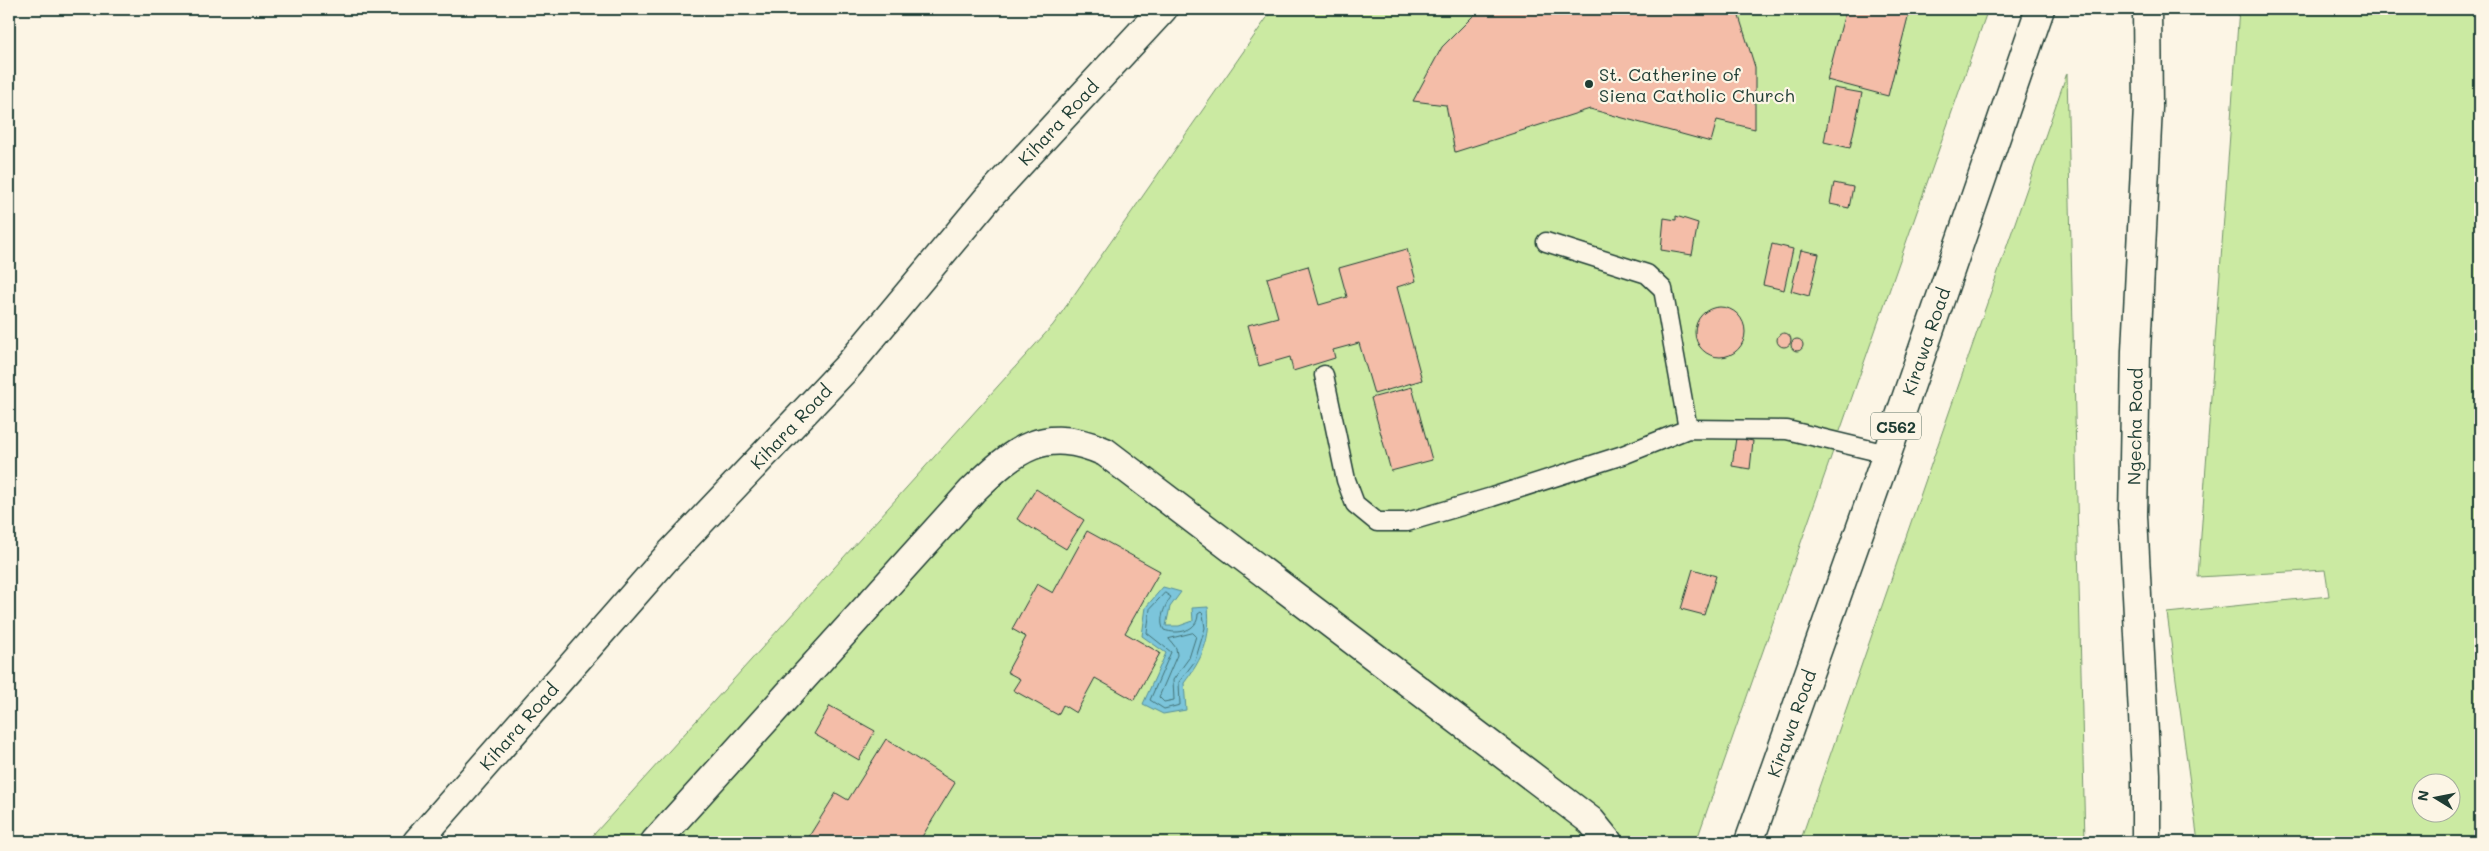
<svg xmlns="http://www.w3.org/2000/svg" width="2489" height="851" font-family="Mali,sans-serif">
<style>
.green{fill:#cbeaa2;stroke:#75946b;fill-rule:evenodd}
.water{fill:#7bc5db;stroke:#568f98}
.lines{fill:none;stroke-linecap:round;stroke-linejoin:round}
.shore{stroke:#447377;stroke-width:1}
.building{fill:#f4bda8;stroke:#1f3d34}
.service-casing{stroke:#1f3d34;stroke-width:21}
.minor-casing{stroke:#1f3d34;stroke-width:31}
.secondary-casing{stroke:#1f3d34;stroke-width:31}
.primary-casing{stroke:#1f3d34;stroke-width:31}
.service{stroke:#fcf5e5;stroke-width:18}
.minor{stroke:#fcf5e5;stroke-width:28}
.secondary{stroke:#fcf5e5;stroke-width:28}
.primary{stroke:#fcf5e5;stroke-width:28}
.poi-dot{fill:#1f3d34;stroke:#fcf5e5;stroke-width:2}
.labels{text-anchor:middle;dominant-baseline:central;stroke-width:4.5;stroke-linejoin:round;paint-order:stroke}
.shield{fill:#fcf5e5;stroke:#617469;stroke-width:1}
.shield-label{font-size:16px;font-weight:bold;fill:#1f3d34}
.poi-label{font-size:18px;fill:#1f3d34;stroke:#fcf5e5;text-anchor:start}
.street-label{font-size:18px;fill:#1f3d34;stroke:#fcf5e5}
</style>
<rect width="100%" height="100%" fill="#fcf5e5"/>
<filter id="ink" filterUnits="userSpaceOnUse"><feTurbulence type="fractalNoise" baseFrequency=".02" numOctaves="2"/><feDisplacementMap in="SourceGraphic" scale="10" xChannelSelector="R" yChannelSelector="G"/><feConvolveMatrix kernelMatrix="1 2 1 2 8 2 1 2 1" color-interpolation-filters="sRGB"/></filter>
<g filter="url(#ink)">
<g class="green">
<polygon points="1273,9 1988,9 1696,842 587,842 1053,325"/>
<path d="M2239,9H2480V842H2198L2167,613L2329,596L2325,570L2198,577ZM2422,784H2452V814H2422Z"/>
<polygon points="2067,73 2085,842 1800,842"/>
</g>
<path class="water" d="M1163,587L1181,592L1170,607L1166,626H1179L1193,621L1192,608L1208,607C1211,639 1203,658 1184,683L1186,710L1163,714L1143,704L1166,653L1142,636L1146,607Z"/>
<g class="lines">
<g class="shore">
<path d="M1165,593L1171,597C1165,605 1158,620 1164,630C1178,635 1198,631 1198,614L1201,612L1203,614L1205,628L1195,661L1179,682L1180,705L1164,709L1150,700L1171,652L1147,633L1150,609Z"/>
<polygon points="1193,633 1196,636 1189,658 1173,680 1174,700 1164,702 1159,697 1177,655 1176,648 1169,639"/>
</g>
</g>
<g class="building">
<polygon points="1480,9 1734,9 1738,13 1755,67 1755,129 1717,120 1711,142 1590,109 1455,152 1446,105 1413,101 1442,47"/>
<polygon points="1846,9 1910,9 1888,96 1827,80"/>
<polygon points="1834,88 1862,93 1850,148 1824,142"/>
<polygon points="1834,183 1853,187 1849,208 1830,204"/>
<polygon points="1676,216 1698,223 1692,255 1661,250 1664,218 1676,220"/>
<polygon points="1772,244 1793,249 1784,290 1763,285"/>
<polygon points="1407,249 1416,281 1397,287 1422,380 1374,394 1359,343 1333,350 1335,358 1293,371 1290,357 1259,366 1248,325 1278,317 1267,278 1308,266 1319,305 1347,297 1339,268"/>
<polygon points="1801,250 1819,254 1809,296 1791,291"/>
<circle cx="1720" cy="332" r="25"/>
<circle cx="1784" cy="340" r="7"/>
<circle cx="1797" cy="345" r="6"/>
<polygon points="1412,387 1432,460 1391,471 1371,398"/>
<polygon points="1736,438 1753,441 1750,469 1732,466"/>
<polygon points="1036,489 1084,520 1066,549 1017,519"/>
<polygon points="1087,531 1160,571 1125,633 1160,653 1134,700 1095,678 1076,713 1063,705 1058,715 1013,690 1020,679 1007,672 1026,637 1012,629 1037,584 1053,593"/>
<polygon points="1693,569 1716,576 1704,615 1681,609"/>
<polygon points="830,706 875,731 859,760 814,734"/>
<polygon points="886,739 955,783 920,840 923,842 815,842 808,838 836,793 848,800"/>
</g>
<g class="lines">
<g class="service-casing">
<g id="service">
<polyline points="1546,242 1647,274 1663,289 1688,429"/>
<polyline points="1324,375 1346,480 1355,504 1377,522 1407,522 1492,497 1623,455 1688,429 1787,430 1887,454"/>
</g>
</g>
<g class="minor-casing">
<g id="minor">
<path id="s1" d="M417,842L668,556L848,366L988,198L1163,9"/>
<path d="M655,842L972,491C1015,449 1044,425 1105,452L1591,821L1608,842"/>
</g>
</g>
<g class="secondary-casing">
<g id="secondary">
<path id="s2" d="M2146,842V774L2133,516L2136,351L2148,107L2147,9"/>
</g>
</g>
<g class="primary-casing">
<g id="primary">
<path id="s3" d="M1749,842L1887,454L2040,9"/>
</g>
</g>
<use href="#service" class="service"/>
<use href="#minor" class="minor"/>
<use href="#secondary" class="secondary"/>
<use href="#primary" class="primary"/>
</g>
</g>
<circle class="poi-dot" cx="1589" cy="84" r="5"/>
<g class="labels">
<rect class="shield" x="1871" y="412.5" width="50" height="27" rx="4"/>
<g class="shield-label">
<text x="1896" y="426">C562</text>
</g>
<g class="poi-label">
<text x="1599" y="74">St. Catherine of<tspan x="1599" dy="21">Siena Catholic Church</tspan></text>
</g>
<g class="street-label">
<text stroke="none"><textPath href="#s1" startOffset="964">Kihara Road</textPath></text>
<text stroke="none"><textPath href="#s3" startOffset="531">Kirawa Road</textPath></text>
<text stroke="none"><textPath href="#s1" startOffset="559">Kihara Road</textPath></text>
<text stroke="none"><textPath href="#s2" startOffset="416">Ngecha Road</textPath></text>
<text stroke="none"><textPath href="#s3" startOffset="126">Kirawa Road</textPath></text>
<text stroke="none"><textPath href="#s1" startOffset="154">Kihara Road</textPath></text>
</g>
</g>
<rect width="2489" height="851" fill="none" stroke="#fcf5e5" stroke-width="30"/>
<rect x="15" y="15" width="2459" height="821" fill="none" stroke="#1f3d34" stroke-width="2" filter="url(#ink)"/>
<g transform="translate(2436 798) rotate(280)"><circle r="24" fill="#fcf5e5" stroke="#a4ab9e"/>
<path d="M0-4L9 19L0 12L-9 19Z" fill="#1f3d34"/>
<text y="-8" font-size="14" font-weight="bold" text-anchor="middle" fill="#1f3d34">N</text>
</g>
</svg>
